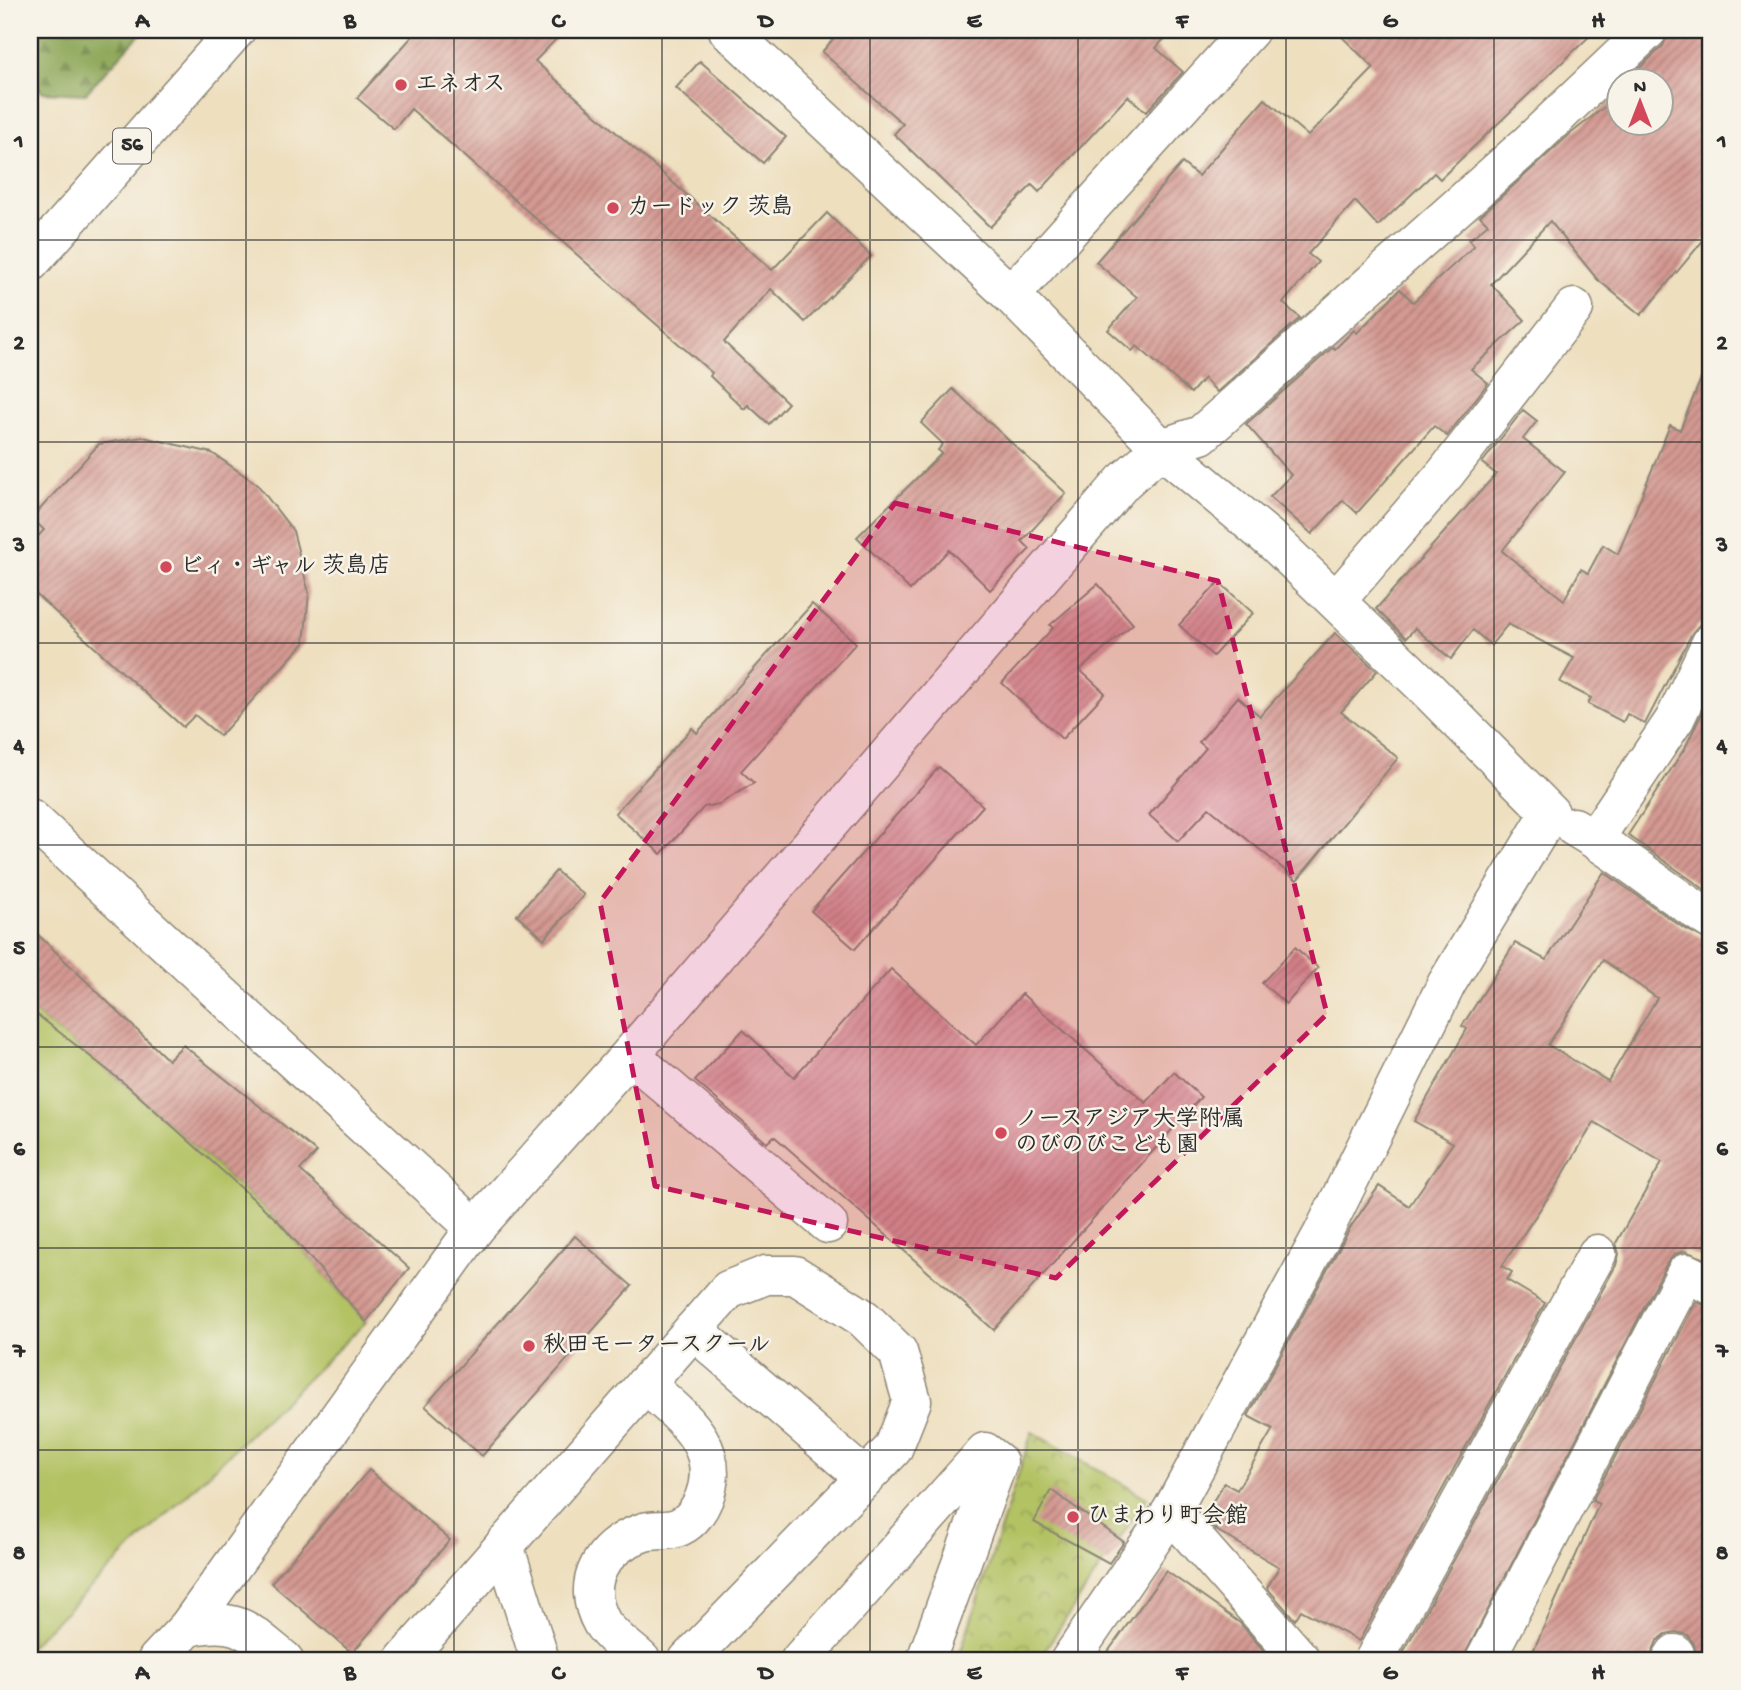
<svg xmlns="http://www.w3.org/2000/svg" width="1741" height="1690" font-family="'Gochi Hand','Klee One',sans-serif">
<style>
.grass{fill:#b3c264;stroke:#6f7648;stroke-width:2}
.forest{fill:url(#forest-firs);stroke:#5c6a42;stroke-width:2}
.park{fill:url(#park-crowns);stroke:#6f7648;stroke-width:2}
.building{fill:url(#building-hatch);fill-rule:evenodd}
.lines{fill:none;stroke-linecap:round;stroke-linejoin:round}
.minor-casing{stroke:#8c8575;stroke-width:41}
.major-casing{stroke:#8c8575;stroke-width:41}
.minor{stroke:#fff;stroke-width:38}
.major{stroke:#fff;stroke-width:38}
.marked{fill:#c2185b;fill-opacity:0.2;stroke:#c2185b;stroke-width:5;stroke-dasharray:14 9;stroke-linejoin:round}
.grid{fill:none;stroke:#2b2b2b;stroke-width:2;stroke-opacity:0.55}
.poi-dot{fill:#d1495b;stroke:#f7f3e8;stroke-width:2.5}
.labels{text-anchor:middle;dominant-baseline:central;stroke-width:5;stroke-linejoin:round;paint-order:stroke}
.shield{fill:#f7f3e8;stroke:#686764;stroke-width:2}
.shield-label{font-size:21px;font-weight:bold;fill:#2b2b2b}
.poi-label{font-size:23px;font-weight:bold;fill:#2b2b2b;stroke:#f7f3e8;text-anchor:start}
.neatline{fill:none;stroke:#2b2b2b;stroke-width:2.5}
.grid-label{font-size:23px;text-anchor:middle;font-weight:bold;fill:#2b2b2b}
</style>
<defs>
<pattern id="forest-firs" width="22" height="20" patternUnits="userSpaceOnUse" patternTransform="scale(1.75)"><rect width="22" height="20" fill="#8ea85a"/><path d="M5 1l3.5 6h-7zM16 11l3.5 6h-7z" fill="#74894b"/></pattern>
<pattern id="park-crowns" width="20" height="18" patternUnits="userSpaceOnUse" patternTransform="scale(1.75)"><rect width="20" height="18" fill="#b3c264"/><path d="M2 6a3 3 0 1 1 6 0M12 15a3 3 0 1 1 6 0" fill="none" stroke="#929e53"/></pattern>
<pattern id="building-hatch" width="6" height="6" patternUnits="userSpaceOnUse" patternTransform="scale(1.75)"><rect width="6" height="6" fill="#d49992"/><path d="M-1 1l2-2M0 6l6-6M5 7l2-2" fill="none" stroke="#ac7d77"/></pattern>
</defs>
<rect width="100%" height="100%" fill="#f7f3e8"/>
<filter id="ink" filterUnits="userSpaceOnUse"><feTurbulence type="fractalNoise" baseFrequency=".0143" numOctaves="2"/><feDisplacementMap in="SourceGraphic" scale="14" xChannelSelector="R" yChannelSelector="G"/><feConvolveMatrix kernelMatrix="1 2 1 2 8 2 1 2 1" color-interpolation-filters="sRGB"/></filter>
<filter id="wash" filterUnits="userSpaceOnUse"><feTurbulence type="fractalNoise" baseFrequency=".00686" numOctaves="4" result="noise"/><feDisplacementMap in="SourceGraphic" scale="28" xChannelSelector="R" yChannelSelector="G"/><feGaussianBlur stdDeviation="1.57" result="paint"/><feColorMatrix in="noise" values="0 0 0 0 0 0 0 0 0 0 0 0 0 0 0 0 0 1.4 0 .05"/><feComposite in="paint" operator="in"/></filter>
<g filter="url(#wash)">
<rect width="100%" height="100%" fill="#eedfbf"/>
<polygon class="grass" points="30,1009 129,1087 278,1221 366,1322 30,1646"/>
<polygon class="forest" points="30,30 144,30 85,94 43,92 30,80"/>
<polygon class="park" points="1032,1432 1147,1498 1038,1660 958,1660"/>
<g id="blocks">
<g class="building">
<polygon points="418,30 565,30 535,61 772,270 827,213 871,256 805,322 771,289 724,342 788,403 769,424 748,405 744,409 710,376 712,373 411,109 394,129 357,98"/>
<polygon points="841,30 1172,30 1156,48 1183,72 1146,112 1128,96 1039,192 1032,185 990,227 894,134 903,124 822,52"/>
<polygon points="1335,30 1596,30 1440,179 1434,173 1378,226 1355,201 1308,254 1318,262 1283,303 1300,318 1217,392 1204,378 1191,393 1137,346 1132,351 1108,330 1137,297 1096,262 1182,163 1198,176 1265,99 1308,136 1374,68"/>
<polygon points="1669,30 1711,30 1711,231 1641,315 1597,279 1550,221 1491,284 1525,320 1471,369 1488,383 1447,436 1434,426 1357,513 1343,500 1312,534 1270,497 1291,475 1246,424 1333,347 1335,349 1354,330 1357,333 1400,289 1413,302 1474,246 1469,240 1488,224 1480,216 1569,135 1617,97 1619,91 1619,122 1661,122 1661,80 1627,80 1663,46"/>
<polygon points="700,61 786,137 763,163 676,88"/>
<polygon points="1710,357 1711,621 1699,625 1692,633 1645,724 1627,714 1623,722 1588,704 1591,698 1560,682 1574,658 1508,624 1491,645 1473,630 1451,659 1415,628 1406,638 1376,609 1496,474 1482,463 1523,410 1537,421 1523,439 1565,472 1502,551 1564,600 1581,569 1588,573 1603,545 1618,554 1670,425 1680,430"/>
<polygon points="953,389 1066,493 1022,541 1030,549 990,590 949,550 910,590 857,537 942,453 938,450 943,444 921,423"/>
<polygon points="143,437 212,453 257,484 293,531 309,593 304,643 220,736 195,715 183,727 30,589 30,545 44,530 32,518 99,444"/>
<polygon points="1219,582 1253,613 1213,656 1179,625"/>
<polygon points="1098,584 1133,624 1080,670 1105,693 1062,739 1002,683 1053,628 1050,625"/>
<polygon points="812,604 856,643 741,771 754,783 719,804 704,807 661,854 615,813 692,728 697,733"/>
<polygon points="1335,633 1377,671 1341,712 1398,758 1297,880 1209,808 1178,841 1149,815 1206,748 1199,742 1238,697 1260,716"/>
<polygon points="1711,694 1711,894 1628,835 1685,748"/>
<polygon points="939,767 983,806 855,949 811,911"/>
<polygon points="556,871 584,895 544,939 517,915"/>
<path d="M1604,872L1682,927L1711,942V1261L1685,1251L1675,1254L1667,1263L1462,1660H1399L1616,1265L1619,1254L1616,1243L1662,1162L1594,1122L1561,1178L1502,1266L1512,1272L1507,1280L1545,1303L1359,1641L1301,1610L1295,1620L1267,1588L1279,1567L1216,1530L1204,1516L1224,1483L1237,1490L1273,1429L1248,1416L1350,1228L1379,1186L1409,1206L1453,1143L1414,1121L1467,1029L1462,1026L1515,943L1546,960ZM1603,960L1657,998L1608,1081L1548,1045Z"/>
<polygon points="30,927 168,1060 183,1045 317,1152 300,1170 409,1268 366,1322 278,1221 129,1087 30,1009"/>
<polygon points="1295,947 1318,968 1286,1004 1262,983"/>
<polygon points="891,969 976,1045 1022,994 1146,1103 1174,1072 1201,1097 994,1330 774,1136 767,1143 695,1081 743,1030 794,1077"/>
<polygon points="575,1236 632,1286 482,1456 425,1406"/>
<polygon points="1696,1302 1711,1307 1711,1660 1696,1659 1694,1644 1687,1635 1676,1632 1666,1634 1657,1641 1649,1660 1529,1660 1599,1504 1592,1501"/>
<polygon points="369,1470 450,1540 352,1653 271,1583"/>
<polygon points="1051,1490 1124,1542 1109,1563 1034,1522"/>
<polygon points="1166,1571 1240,1623 1272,1660 1102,1660"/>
</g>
</g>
</g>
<g filter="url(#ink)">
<use href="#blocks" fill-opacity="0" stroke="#8c8575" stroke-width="2"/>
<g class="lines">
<g class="minor-casing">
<g id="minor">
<polyline points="728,30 1011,295 1161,448 1276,544 1422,684 1550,813 1447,983 1323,1233 1171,1512 1070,1660"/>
<polyline points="1011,295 1250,30"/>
<polyline points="1336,601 1446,473 1574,308"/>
<polyline points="30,818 475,1228 630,1055 1123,482 1161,448 1201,435 1527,145 1648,30"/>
<path d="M1574,827C1622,854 1664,891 1711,920"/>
<polyline points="1595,838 1675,719 1711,643"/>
<polyline points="630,1055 828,1224"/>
<polyline points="693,1330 865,1478"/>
<polyline points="1171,1512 1301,1660"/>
<polyline points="504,1545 540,1660"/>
<path d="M188,1627C238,1616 247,1630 284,1660"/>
<polyline points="157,1660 188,1627 475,1228"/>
<polyline points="404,1660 728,1290 766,1275 795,1275 863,1318 898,1352 912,1401 893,1449 688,1660"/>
<path d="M641,1660C629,1649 611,1637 602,1623C579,1582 602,1546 644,1532C656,1529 671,1532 681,1526C692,1521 700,1508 704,1498C724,1445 680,1416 645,1384"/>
<polyline points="800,1660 985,1452 998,1462 926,1660"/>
<polyline points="1374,1660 1597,1254"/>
<polyline points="1485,1660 1686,1273 1711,1285"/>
<polyline points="1671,1660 1675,1654"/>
</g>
</g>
<g class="major-casing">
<polyline id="major" points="30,263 236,30"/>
</g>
<use href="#minor" class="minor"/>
<use href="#major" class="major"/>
</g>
</g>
<path class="marked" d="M895,503L1218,581L1327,1014L1056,1278L655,1186L600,902Z"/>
<path class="grid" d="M246,30V1660M454,30V1660M662,30V1660M870,30V1660M1078,30V1660M1286,30V1660M1494,30V1660M30,240H1711M30,442H1711M30,643H1711M30,845H1711M30,1047H1711M30,1248H1711M30,1450H1711"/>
<g class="poi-dot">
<circle cx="401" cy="85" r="7"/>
<circle cx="613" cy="208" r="7"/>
<circle cx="166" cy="567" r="7"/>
<circle cx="1001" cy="1133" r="7"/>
<circle cx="529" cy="1346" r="7"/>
<circle cx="1073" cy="1517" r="7"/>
</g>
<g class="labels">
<rect class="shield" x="113" y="128.5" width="38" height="35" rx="5"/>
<g class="shield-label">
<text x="132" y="146">56</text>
</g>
<g class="poi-label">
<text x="415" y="85">エネオス</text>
<text x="627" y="208">カードック 茨島</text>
<text x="180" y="567">ビィ・ギャル 茨島店</text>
<text x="1015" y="1120">ノースアジア大学附属<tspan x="1015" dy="26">のびのびこども園</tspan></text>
<text x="543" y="1346">秋田モータースクール</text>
<text x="1087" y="1517">ひまわり町会館</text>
</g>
</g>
<rect width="1741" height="1690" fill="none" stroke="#f7f3e8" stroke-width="77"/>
<g transform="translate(1640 102)"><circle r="33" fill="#f7f3e8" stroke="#a5a39c" stroke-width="2"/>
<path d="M0-5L12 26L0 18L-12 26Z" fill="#d1495b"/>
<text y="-10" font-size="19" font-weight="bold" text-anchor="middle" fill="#2b2b2b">N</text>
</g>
<rect x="38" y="38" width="1664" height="1614" class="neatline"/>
<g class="grid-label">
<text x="142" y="27">A</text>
<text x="350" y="27">B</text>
<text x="558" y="27">C</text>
<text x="766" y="27">D</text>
<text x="974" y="27">E</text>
<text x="1182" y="27">F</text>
<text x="1390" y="27">G</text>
<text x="1598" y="27">H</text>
<text x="19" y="147">1</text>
<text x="1722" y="147">1</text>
<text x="19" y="349">2</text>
<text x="1722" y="349">2</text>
<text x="19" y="551">3</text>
<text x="1722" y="551">3</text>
<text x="19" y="752">4</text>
<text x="1722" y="752">4</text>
<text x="19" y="954">5</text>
<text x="1722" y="954">5</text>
<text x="19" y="1155">6</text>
<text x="1722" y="1155">6</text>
<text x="19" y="1357">7</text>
<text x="1722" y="1357">7</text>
<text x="19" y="1559">8</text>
<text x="1722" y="1559">8</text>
<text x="142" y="1679">A</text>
<text x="350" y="1679">B</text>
<text x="558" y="1679">C</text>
<text x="766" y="1679">D</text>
<text x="974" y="1679">E</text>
<text x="1182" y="1679">F</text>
<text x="1390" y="1679">G</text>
<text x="1598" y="1679">H</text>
</g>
</svg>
